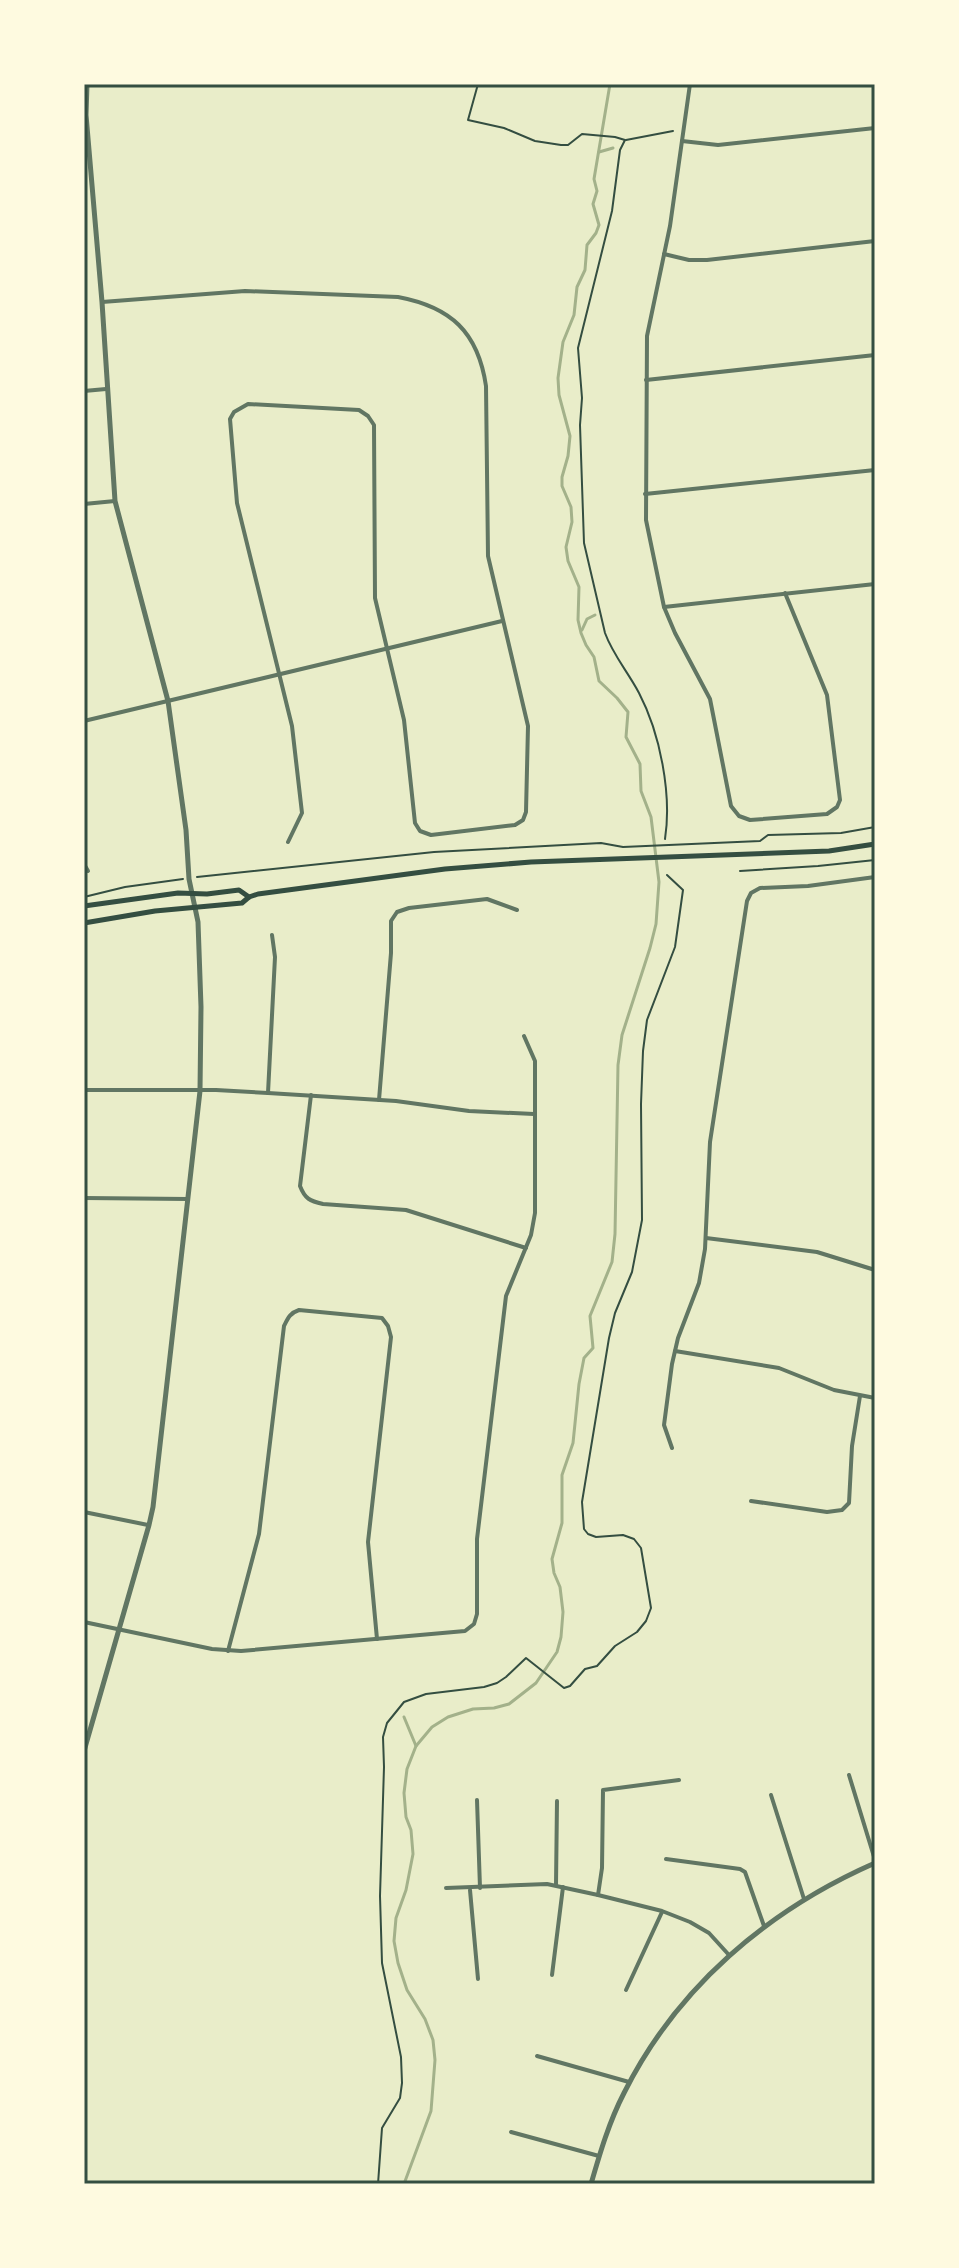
<svg xmlns="http://www.w3.org/2000/svg" width="959" height="2268" font-family="'Nunito Sans',sans-serif">
<style>
.lines{fill:none;stroke-linecap:round;stroke-linejoin:round}
.stream{stroke:#a3b18a;stroke-width:3}
.path{stroke:#344e41;stroke-width:2}
.service{stroke:#617663;stroke-width:2}
.minor{stroke:#617663;stroke-width:4}
.tertiary{stroke:#617663;stroke-width:5}
.secondary{stroke:#344e41;stroke-width:5}
.neatline{fill:none;stroke:#344e41;stroke-width:3}
</style>
<rect width="100%" height="100%" fill="#e9edc9"/>
<g class="lines">
<g class="stream">
<polyline points="599,152 613,148"/>
<polyline points="582,630 587,619 595,615"/>
<polyline points="404,1717 416,1746"/>
<polyline points="404,2184 431,2111 435,2060 433,2040 425,2019 407,1990 398,1963 394,1941 396,1918 406,1890 413,1854 411,1830 406,1817 404,1793 407,1769 416,1746 432,1727 448,1717 473,1709 494,1708 509,1704 536,1683 557,1652 561,1637 563,1612 560,1587 554,1573 552,1559 562,1523 562,1475 573,1443 579,1384 584,1358 593,1348 590,1316 612,1262 615,1234 618,1065 622,1035 650,948 656,924 659,882 651,817 641,791 640,764 626,737 628,712 617,698 599,681 594,657 586,645 581,633 578,620 579,587 568,561 566,547 572,522 571,507 562,486 562,477 568,456 570,436 559,395 558,378 563,342 574,315 577,287 585,270 587,245 596,233 599,225 593,204 597,191 594,179 610,84"/>
</g>
<g class="path">
<path d="M478,84L468,120L504,128L535,141L561,145H568L582,134L615,137L625,140L620,150L612,211L578,348L582,398L580,425L584,543L605,633C613,655 628,672 639,693C660,733 672,794 665,839"/>
<polyline points="626,140 673,131"/>
<polyline points="740,871 818,866 875,860"/>
<polyline points="197,877 434,852 601,843 623,847 760,841 768,835 841,833 875,827"/>
<polyline points="84,897 125,887 183,879"/>
<polyline points="378,2184 382,2128 400,2098 402,2083 401,2057 382,1963 380,1896 384,1767 383,1737 387,1723 404,1702 426,1694 484,1687 497,1683 506,1677 526,1658 564,1688 570,1686 585,1669 597,1666 615,1646 637,1632 646,1621 651,1608 641,1548 634,1539 623,1535 596,1537 588,1534 584,1529 582,1502 609,1338 615,1313 632,1272 642,1220 641,1104 643,1051 647,1020 675,947 683,890 667,875"/>
</g>
<polyline class="service" points="873,636 875,636"/>
<g class="minor">
<polyline points="690,84 670,226 647,336 646,520 664,607 675,633 710,699 731,806 739,816 750,820 827,814 837,807 840,800 827,695 785,593"/>
<polyline points="682,141 718,145 875,128"/>
<polyline points="664,254 689,260 707,260 875,241"/>
<path d="M102,302L245,291L398,297C451,307 478,332 486,386L488,556L528,726L526,812L523,820L515,825L431,835L420,831L415,823L404,720L375,598L374,425L368,416L359,410L248,404L234,412L230,419L237,503L292,726L302,813L288,842"/>
<polyline points="646,380 875,355"/>
<polyline points="84,391 106,389"/>
<polyline points="645,494 875,470"/>
<polyline points="84,504 115,501"/>
<polyline points="664,607 875,584"/>
<polyline points="84,721 502,621"/>
<polyline points="84,864 88,871"/>
<polyline points="84,1090 216,1090 268,1093 396,1101 469,1111 534,1114"/>
<polyline points="268,1093 275,957 272,935"/>
<path d="M311,1095L300,1186C305,1199 310,1201 323,1204L406,1210L526,1248"/>
<polyline points="379,1100 391,953 391,921 397,912 409,908 487,899 517,910"/>
<polyline points="84,1198 188,1199"/>
<polyline points="706,1238 817,1252 875,1270"/>
<polyline points="675,1351 779,1368 834,1390 875,1398"/>
<polyline points="672,1448 664,1425 672,1364 678,1338 699,1283 705,1249 710,1142 747,901 751,893 760,888 808,886 875,877"/>
<polyline points="751,1501 827,1512 842,1510 849,1503 852,1446 860,1396"/>
<polyline points="84,1512 148,1525"/>
<polyline points="84,1622 212,1649 241,1651 465,1631 474,1624 477,1614 477,1539 506,1296 531,1235 535,1213 535,1061 524,1036"/>
<path d="M228,1651L259,1534L284,1326C288,1318 290,1313 299,1310L382,1318L388,1326L391,1337L368,1542L377,1639"/>
<polyline points="849,1775 875,1860"/>
<polyline points="771,1795 804,1899"/>
<polyline points="477,1800 480,1888"/>
<polyline points="666,1859 740,1869 745,1872 764,1926"/>
<polyline points="556,1885 557,1801"/>
<polyline points="446,1888 547,1884 598,1895 662,1911 690,1922 709,1933 729,1955"/>
<polyline points="470,1890 478,1979"/>
<polyline points="598,1895 602,1868 603,1790 679,1780"/>
<polyline points="552,1975 563,1887"/>
<polyline points="626,1990 662,1912"/>
<polyline points="537,2056 629,2082"/>
<polyline points="511,2132 599,2156"/>
</g>
<g class="tertiary">
<polyline points="84,1751 149,1525 153,1507 200,1091 201,1007 198,922 189,879 186,830 168,701 115,501 102,302 86,115 87,84"/>
<path d="M591,2184C600,2153 609,2122 624,2093C677,1987 768,1910 875,1863"/>
</g>
<g class="secondary">
<polyline points="84,906 178,893 207,894 239,890 249,897"/>
<polyline points="84,923 155,911 242,903 249,897 258,894 445,869 531,862 829,851 875,844"/>
</g>
</g>
<rect width="959" height="2268" fill="none" stroke="#fefae0" stroke-width="172"/>
<rect x="86" y="86" width="787" height="2096" class="neatline"/>
</svg>
